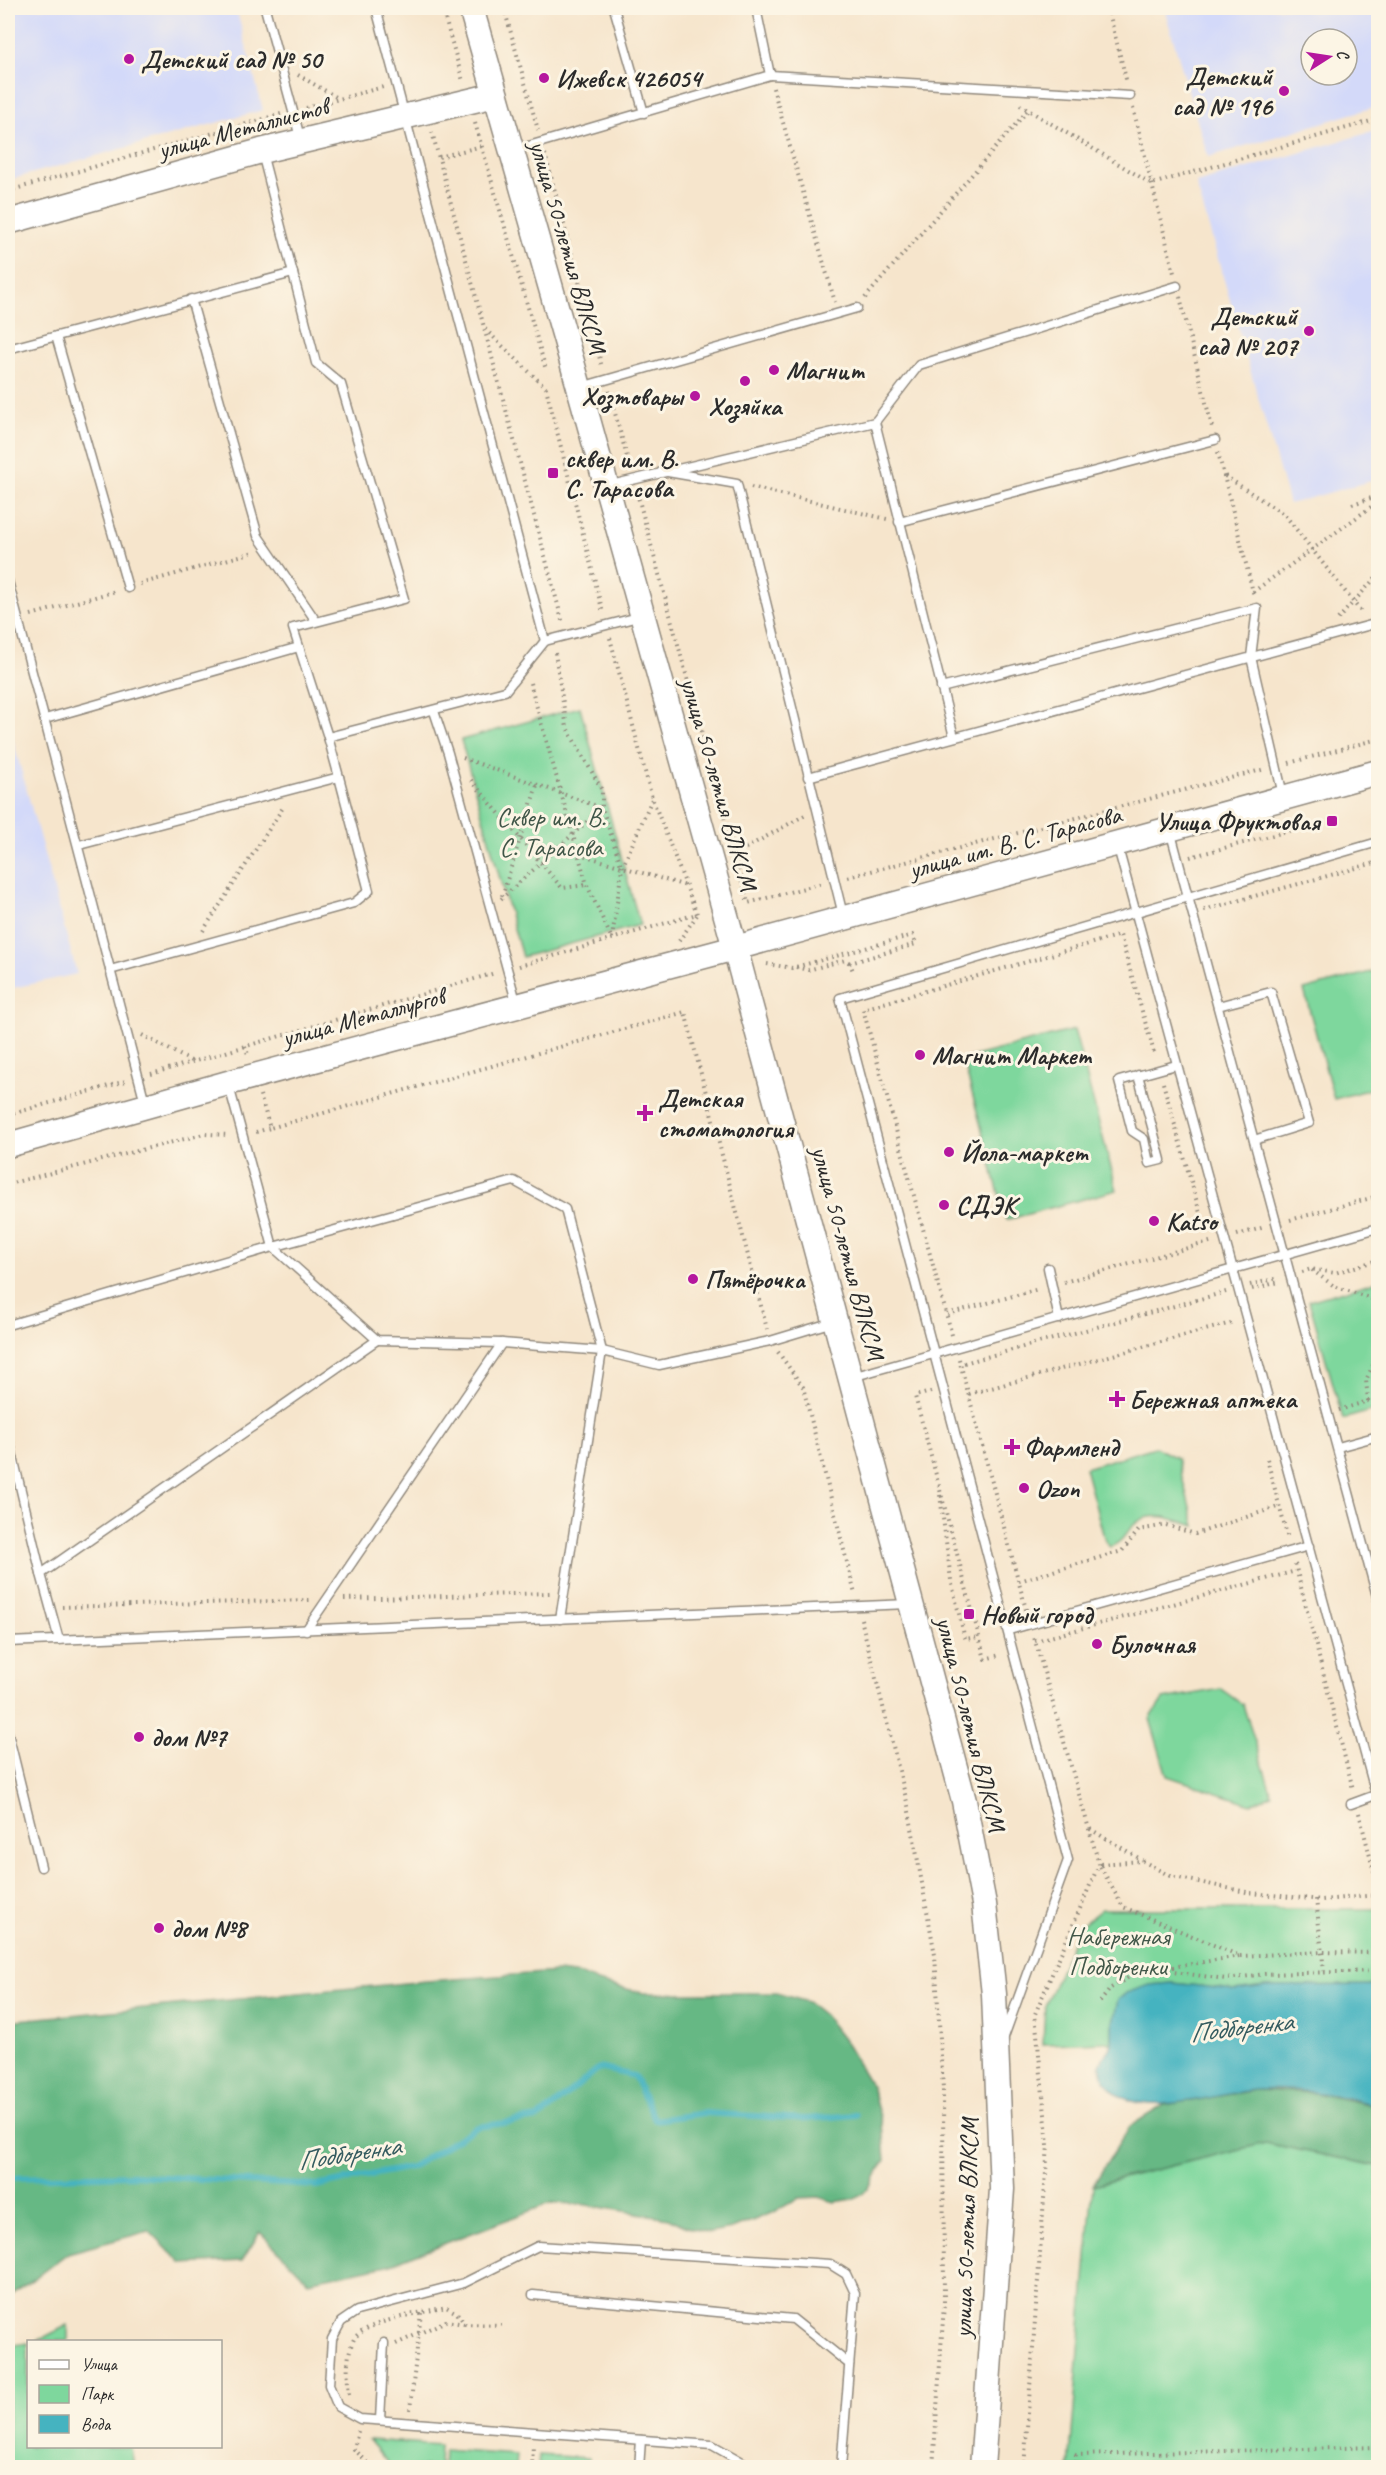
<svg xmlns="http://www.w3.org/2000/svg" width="1386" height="2475" font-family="Caveat,sans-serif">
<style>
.built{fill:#d3d9f9;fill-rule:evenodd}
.green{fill:#7ed79d;stroke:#548164;stroke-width:1.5}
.forest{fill:#66b884;stroke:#487258;stroke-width:1.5}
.water{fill:#45b3c0;stroke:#386f76;stroke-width:1.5}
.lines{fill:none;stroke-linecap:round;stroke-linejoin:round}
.stream{stroke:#45b3c0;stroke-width:6}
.lane-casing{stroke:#90887c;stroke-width:11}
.secondary-casing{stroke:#90887c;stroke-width:27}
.path{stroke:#90887c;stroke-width:4;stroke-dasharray:1.5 4.5;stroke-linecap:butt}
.lane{stroke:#fff;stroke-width:8}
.secondary{stroke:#fff;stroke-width:24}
.poi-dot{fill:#b5179e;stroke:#fcf5e5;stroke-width:2}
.labels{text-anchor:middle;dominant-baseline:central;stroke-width:6;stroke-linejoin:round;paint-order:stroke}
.poi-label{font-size:26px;font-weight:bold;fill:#2b2b2b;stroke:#fcf5e5;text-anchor:start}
.street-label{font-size:26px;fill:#2b2b2b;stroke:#fcf5e5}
.park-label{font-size:26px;fill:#405648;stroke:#fcf5e5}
.water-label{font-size:27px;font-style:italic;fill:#345b5f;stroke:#fcf5e5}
</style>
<rect width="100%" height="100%" fill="#fcf5e5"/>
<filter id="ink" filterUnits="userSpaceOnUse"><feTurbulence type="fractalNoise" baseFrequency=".0167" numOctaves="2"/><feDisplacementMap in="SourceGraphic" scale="12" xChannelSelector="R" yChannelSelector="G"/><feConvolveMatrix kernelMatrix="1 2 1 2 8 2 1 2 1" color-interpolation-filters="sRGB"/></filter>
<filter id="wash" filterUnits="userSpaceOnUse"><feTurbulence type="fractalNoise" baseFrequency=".008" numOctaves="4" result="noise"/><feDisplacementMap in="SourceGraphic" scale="24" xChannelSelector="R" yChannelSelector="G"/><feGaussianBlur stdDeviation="1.35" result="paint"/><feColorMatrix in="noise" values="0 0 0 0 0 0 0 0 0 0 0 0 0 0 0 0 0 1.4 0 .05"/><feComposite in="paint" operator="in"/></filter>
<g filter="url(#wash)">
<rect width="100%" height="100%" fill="#f6e5cc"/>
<g class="built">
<polygon points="8,8 236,8 263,110 8,180"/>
<path d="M1164,8H1378V106L1208,157ZM1311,39H1347V75H1311Z"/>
<polygon points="1378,130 1378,479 1289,504 1196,183"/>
<polygon points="8,722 77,974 8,989"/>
</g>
<g class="green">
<polygon points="580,707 640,925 522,957 461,740"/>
<polygon points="1378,970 1378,1087 1334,1099 1304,990"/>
<polygon points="1074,1030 1117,1190 1006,1220 963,1059"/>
<polygon points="1378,1281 1378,1409 1343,1419 1309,1301"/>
<path d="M1155,1447L1177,1458L1195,1526C1177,1520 1151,1509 1135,1524C1124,1533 1125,1541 1110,1547L1105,1541L1085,1468Z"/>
<polygon points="1221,1689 1243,1705 1272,1794 1251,1804 1167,1776 1150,1719 1163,1699"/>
<polygon points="1102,1909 1378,1909 1378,1985 1266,1986 1234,1990 1173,1983 1150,1985 1112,2026 1112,2042 1043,2044 1045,2006 1079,1927"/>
<polygon points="1265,2143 1378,2166 1378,2467 1069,2468 1093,2185"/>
<polygon points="68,2325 68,2341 37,2341"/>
<polygon points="28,2343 28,2446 131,2447 134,2467 8,2467 8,2346"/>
<polygon points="369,2440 440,2445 439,2467 391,2467"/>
<polygon points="444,2450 516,2455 515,2467 443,2467"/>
<polygon points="539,2455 589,2458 589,2467 538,2467"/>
</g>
<g class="forest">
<polygon points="558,1972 582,1975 597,1982 644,1993 776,1993 808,2002 824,2015 843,2039 871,2086 882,2123 885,2160 868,2189 853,2199 835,2202 818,2197 799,2198 774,2212 732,2229 710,2233 687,2227 668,2218 580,2204 551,2203 388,2265 308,2281 260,2232 242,2261 182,2264 149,2231 68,2253 8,2298 8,2021 426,1981"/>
<polygon points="1256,2090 1314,2093 1378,2106 1378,2166 1265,2143 1093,2185 1130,2126 1164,2105"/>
</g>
<path class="water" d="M1173,1983L1234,1990L1266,1986L1378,1985V2106C1340,2095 1295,2088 1255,2090C1215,2093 1133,2125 1106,2082C1103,2078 1102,2070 1100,2065L1112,2042V2026L1118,2000L1126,1993L1150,1985Z"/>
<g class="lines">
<polyline class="stream" points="8,2178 133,2175 316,2186 411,2167 477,2127 539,2118 599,2068 634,2076 655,2120 704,2113 806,2119 856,2115"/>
</g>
</g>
<g filter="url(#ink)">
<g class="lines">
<g class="lane-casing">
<g id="lane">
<polyline points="265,8 301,141"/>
<polyline points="376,8 545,641"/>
<polyline points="614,8 644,113"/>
<polyline points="770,75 1130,96"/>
<polyline points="515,150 770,75 756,8"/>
<polyline points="262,153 316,363 341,384 404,599 293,628 328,737"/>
<polyline points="191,299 258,536 316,621"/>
<polyline points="56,336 128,588"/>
<polyline points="8,349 293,273"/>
<polyline points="581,387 857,308"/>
<polyline points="662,471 737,484 843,915"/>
<polyline points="607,486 875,422"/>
<polyline points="899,522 1215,440"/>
<polyline points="8,581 146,1106"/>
<polyline points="941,688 1257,608 1251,657 1283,795"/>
<polyline points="434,711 448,753 517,1005"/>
<polyline points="45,719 299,647"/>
<polyline points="954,737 875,422 919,365 1177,286"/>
<polyline points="339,777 328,737 505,691 545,641 642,616"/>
<polyline points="808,777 1378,623"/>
<polyline points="1170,830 1378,1600"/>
<polyline points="1117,844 1374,1787 1378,1795"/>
<polyline points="79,845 339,777 369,891 354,903 110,970"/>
<polyline points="1218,1006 1271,992 1309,1123 1254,1140"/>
<polyline points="1138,1075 1161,1160 1149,1163 1144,1139 1132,1131 1119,1081 1176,1065"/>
<polyline points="229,1086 273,1247 377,1340 502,1343 602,1351 659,1365 770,1341 833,1322"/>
<polyline points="1048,1268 1059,1319"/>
<polyline points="8,1325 273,1247 514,1181 565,1209 602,1351 560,1619"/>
<polyline points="852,1377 1378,1228"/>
<polyline points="8,1436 41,1574"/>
<polyline points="1338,1447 1378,1436"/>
<polyline points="306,1630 502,1343"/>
<polyline points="1009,1630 1309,1546"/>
<polyline points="59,1640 41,1574 377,1340"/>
<polyline points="8,1642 909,1604"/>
<polyline points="8,1733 41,1867"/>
<polyline points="1351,1804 1378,1794"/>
<polyline points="1004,2037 1068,1860 840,998 1378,842"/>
<polyline points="533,2295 793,2319 849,2364"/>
<polyline points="380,2420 384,2343"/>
<polyline points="639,2468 641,2440"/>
<polyline points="753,2468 712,2445 360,2419 338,2407 329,2385 332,2339 341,2322 357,2311 464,2283 538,2246 830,2264 846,2274 855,2293 841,2468"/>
</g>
</g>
<g class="secondary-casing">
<g id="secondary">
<polyline points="471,8 572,362 735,948 964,1801 984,1904 994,1994 1002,2189 982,2468"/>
<polyline points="8,222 261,151 495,95"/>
<polyline points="8,1145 228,1083 735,948 1378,772"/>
</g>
</g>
<g class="path">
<polyline points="442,8 463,81"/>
<polyline points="504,8 538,130"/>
<polyline points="1108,8 1127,83"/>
<polyline points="298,75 338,98"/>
<polyline points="773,88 835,302"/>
<polyline points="1020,105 1152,184 1378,119"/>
<polyline points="306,108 383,87"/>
<polyline points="1133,108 1174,273"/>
<polyline points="475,123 546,370"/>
<polyline points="432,132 563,624"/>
<polyline points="545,154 602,367"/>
<polyline points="439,157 482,146"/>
<polyline points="8,191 281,114"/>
<polyline points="1180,297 1212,427"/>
<polyline points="865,298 1029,109"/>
<polyline points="485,329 546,388 603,613"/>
<polyline points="609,391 630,468"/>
<polyline points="1218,452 1254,596"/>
<polyline points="1225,476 1285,515 1362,613"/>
<polyline points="751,487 887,519"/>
<polyline points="637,493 748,903 823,883"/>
<polyline points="1352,504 1378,496"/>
<polyline points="140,584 254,552"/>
<polyline points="1253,592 1378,502"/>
<polyline points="31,615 116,591"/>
<polyline points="1338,619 1378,575"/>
<polyline points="610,638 652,798 697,914"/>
<polyline points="555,653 567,728 602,790 602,808 622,868"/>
<polyline points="530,683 587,885 612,939"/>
<polyline points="463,758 602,808 501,899"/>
<polyline points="1289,763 1378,739"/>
<polyline points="471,780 562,888 587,885"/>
<polyline points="579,854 686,886"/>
<polyline points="735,854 805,815"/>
<polyline points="1190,857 1300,828 1297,817"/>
<polyline points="848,877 1265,769"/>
<polyline points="502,896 537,785"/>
<polyline points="1204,910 1378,862"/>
<polyline points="203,931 284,806"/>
<polyline points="612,938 622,868 652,799"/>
<polyline points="679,941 697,915"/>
<polyline points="767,964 792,968 913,935 916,944 850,963 853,971"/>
<polyline points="519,966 697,914"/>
<polyline points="796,967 808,970 845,960 850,963"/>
<polyline points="142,1035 191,1061"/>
<polyline points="245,1046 249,1057"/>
<polyline points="151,1074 495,973"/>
<polyline points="1163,1083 1202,1220"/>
<polyline points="260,1095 270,1128 685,1012 767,1329"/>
<polyline points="8,1115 126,1081"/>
<polyline points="256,1132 270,1128"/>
<polyline points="8,1184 204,1134 229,1135"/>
<polyline points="1290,1220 1378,1196"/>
<polyline points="1237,1235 1265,1227"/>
<polyline points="1312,1270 1334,1286 1378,1301"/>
<polyline points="1302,1272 1311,1269 1335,1273 1378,1260"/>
<polyline points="1064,1282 1213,1241"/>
<polyline points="1250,1285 1278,1278"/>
<polyline points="1252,1289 1279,1282"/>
<polyline points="947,1314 1039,1289"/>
<polyline points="952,1335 863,1009 1120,935 1155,1056"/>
<polyline points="778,1352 803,1387 855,1594"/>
<polyline points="959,1359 1027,1613"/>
<polyline points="964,1363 1226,1292"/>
<polyline points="931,1392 915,1396 985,1659 1000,1655"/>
<polyline points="969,1394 1231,1323"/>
<polyline points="1368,1401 1366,1380 1378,1355"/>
<polyline points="1339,1410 1368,1401 1378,1406"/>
<polyline points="1267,1459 1288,1539"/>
<polyline points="940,1495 951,1580 965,1639 979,1637"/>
<polyline points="1295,1564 1353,1789"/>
<polyline points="1019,1581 1122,1551 1139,1530 1166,1525 1195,1534 1280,1506"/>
<polyline points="344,1599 550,1593"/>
<polyline points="62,1607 310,1600"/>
<polyline points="861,1619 908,1806 935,1955 943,2089 944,2304 933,2468"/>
<polyline points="1035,1641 1296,1571"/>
<polyline points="1359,1813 1378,1888"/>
<polyline points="1090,1829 1142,1860"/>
<polyline points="1316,1899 1324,1971"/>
<polyline points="1240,1956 1322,1952 1378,1953"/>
<polyline points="1157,1970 1226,1979 1265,1974 1378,1971"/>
<polyline points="1100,2002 1111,1988 1136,1973 1240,1956 1123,1907 1099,1864 1143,1861 1170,1876 1251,1893 1322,1900 1378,1895"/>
<polyline points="396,2344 446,2321 464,2324"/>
<path d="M349,2394C347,2377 346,2355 354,2339C365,2321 426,2312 446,2307L457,2313L465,2324L504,2325"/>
<polyline points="410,2410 421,2313"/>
<polyline points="358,2431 354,2449 373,2468"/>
<polyline points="765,2464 808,2468"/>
<polyline points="532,2468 533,2444"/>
<polyline points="1024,2468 1048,2145 1035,2014 1099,1864 1034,1637"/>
<polyline points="1075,2468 1076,2455 1378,2447"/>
</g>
<use href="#lane" class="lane"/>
<use href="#secondary" class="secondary"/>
</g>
</g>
<g class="poi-dot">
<circle cx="129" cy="59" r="6"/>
<circle cx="544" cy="78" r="6"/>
<circle cx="1284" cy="91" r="6"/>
<circle cx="1309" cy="331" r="6"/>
<circle cx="774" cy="370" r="6"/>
<circle cx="745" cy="381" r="6"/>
<circle cx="695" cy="396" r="6"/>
<rect x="547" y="467" width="12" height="12" rx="3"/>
<rect x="1326" y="815" width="12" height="12" rx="3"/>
<circle cx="920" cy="1055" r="6"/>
<path d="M642 1104h6v6h6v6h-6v6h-6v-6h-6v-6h6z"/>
<circle cx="949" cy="1152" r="6"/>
<circle cx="944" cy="1205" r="6"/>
<circle cx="1154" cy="1221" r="6"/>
<circle cx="693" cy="1279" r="6"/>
<path d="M1114 1390h6v6h6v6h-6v6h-6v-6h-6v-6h6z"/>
<path d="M1009 1438h6v6h6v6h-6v6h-6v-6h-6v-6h6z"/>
<circle cx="1024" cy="1488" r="6"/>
<rect x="963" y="1608" width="12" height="12" rx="3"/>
<circle cx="1097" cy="1644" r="6"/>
<circle cx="139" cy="1737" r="6"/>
<circle cx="159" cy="1928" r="6"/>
</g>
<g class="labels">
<g class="poi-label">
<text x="141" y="59">Детский сад № 50</text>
<text x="1272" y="76" text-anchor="end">Детский<tspan x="1272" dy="30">сад № 196</tspan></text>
<text x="556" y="78">Ижевск 426054</text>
<text x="1297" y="316" text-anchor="end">Детский<tspan x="1297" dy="30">сад № 207</tspan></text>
<text x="786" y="370">Магнит</text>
<text x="683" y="396" text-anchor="end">Хозтовары</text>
<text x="745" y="406" text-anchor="middle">Хозяйка</text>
<text x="565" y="458">сквер им. В.<tspan x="565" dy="30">С. Тарасова</tspan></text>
<text x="1320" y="821" text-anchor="end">Улица Фруктовая</text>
<text x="932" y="1055">Магнит Маркет</text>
<text x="658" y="1098">Детская<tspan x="658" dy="30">стоматология</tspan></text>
<text x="961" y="1152">Йола-маркет</text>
<text x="956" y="1205">СДЭК</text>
<text x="1166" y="1221">Katso</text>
<text x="705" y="1279">Пятёрочка</text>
<text x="1129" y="1399">Бережная аптека</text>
<text x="1024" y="1447">Фармленд</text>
<text x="1036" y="1488">Ozon</text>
<text x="981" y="1614">Новый город</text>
<text x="1109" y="1644">Булочная</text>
<text x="151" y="1737">дом №7</text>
<text x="171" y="1928">дом №8</text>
</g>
<g class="street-label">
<text transform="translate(243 128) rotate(-15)">улица Металлистов</text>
<text transform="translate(568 247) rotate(74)">улица 50-летия ВЛКСМ</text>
<text transform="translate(719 784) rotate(74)">улица 50-летия ВЛКСМ</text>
<text transform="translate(1015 842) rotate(-15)">улица им. В. С. Тарасова</text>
<text transform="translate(363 1017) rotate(-15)">улица Металлургов</text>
<text transform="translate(848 1253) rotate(75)">улица 50-летия ВЛКСМ</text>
<text transform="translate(971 1724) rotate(76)">улица 50-летия ВЛКСМ</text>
<text transform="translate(966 2228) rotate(-88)">улица 50-летия ВЛКСМ</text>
</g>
<g class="park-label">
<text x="551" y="817">Сквер им. В.<tspan x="551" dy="30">С. Тарасова</tspan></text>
<text x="1118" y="1936">Набережная<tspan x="1118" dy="30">Подборенки</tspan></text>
</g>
<g class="water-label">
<text transform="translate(1241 2027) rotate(-7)">Подборенка</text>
<text transform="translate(349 2153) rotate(-9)">Подборенка</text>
</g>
</g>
<rect width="1386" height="2475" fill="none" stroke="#fcf5e5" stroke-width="30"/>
<rect x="27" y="2340" width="195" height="108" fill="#fcf5e5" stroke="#a8a49b" stroke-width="1.5"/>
<rect x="39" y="2360" width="30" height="9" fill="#ffffff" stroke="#a8a49b" stroke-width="1.5"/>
<text x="81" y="2370" font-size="18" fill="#2b2b2b">Улица</text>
<rect x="39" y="2385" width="30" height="18" fill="#7ed79d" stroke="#a8a49b" stroke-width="1.5"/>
<text x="81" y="2400" font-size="18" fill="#2b2b2b">Парк</text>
<rect x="39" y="2415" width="30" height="18" fill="#45b3c0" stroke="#a8a49b" stroke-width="1.5"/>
<text x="81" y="2430" font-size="18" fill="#2b2b2b">Вода</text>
<g transform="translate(1329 57) rotate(78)"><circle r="28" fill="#fcf5e5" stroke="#a8a49b" stroke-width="1.5"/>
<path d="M0-4.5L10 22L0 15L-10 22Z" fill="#b5179e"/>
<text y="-9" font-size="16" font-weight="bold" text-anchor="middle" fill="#2b2b2b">С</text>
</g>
</svg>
